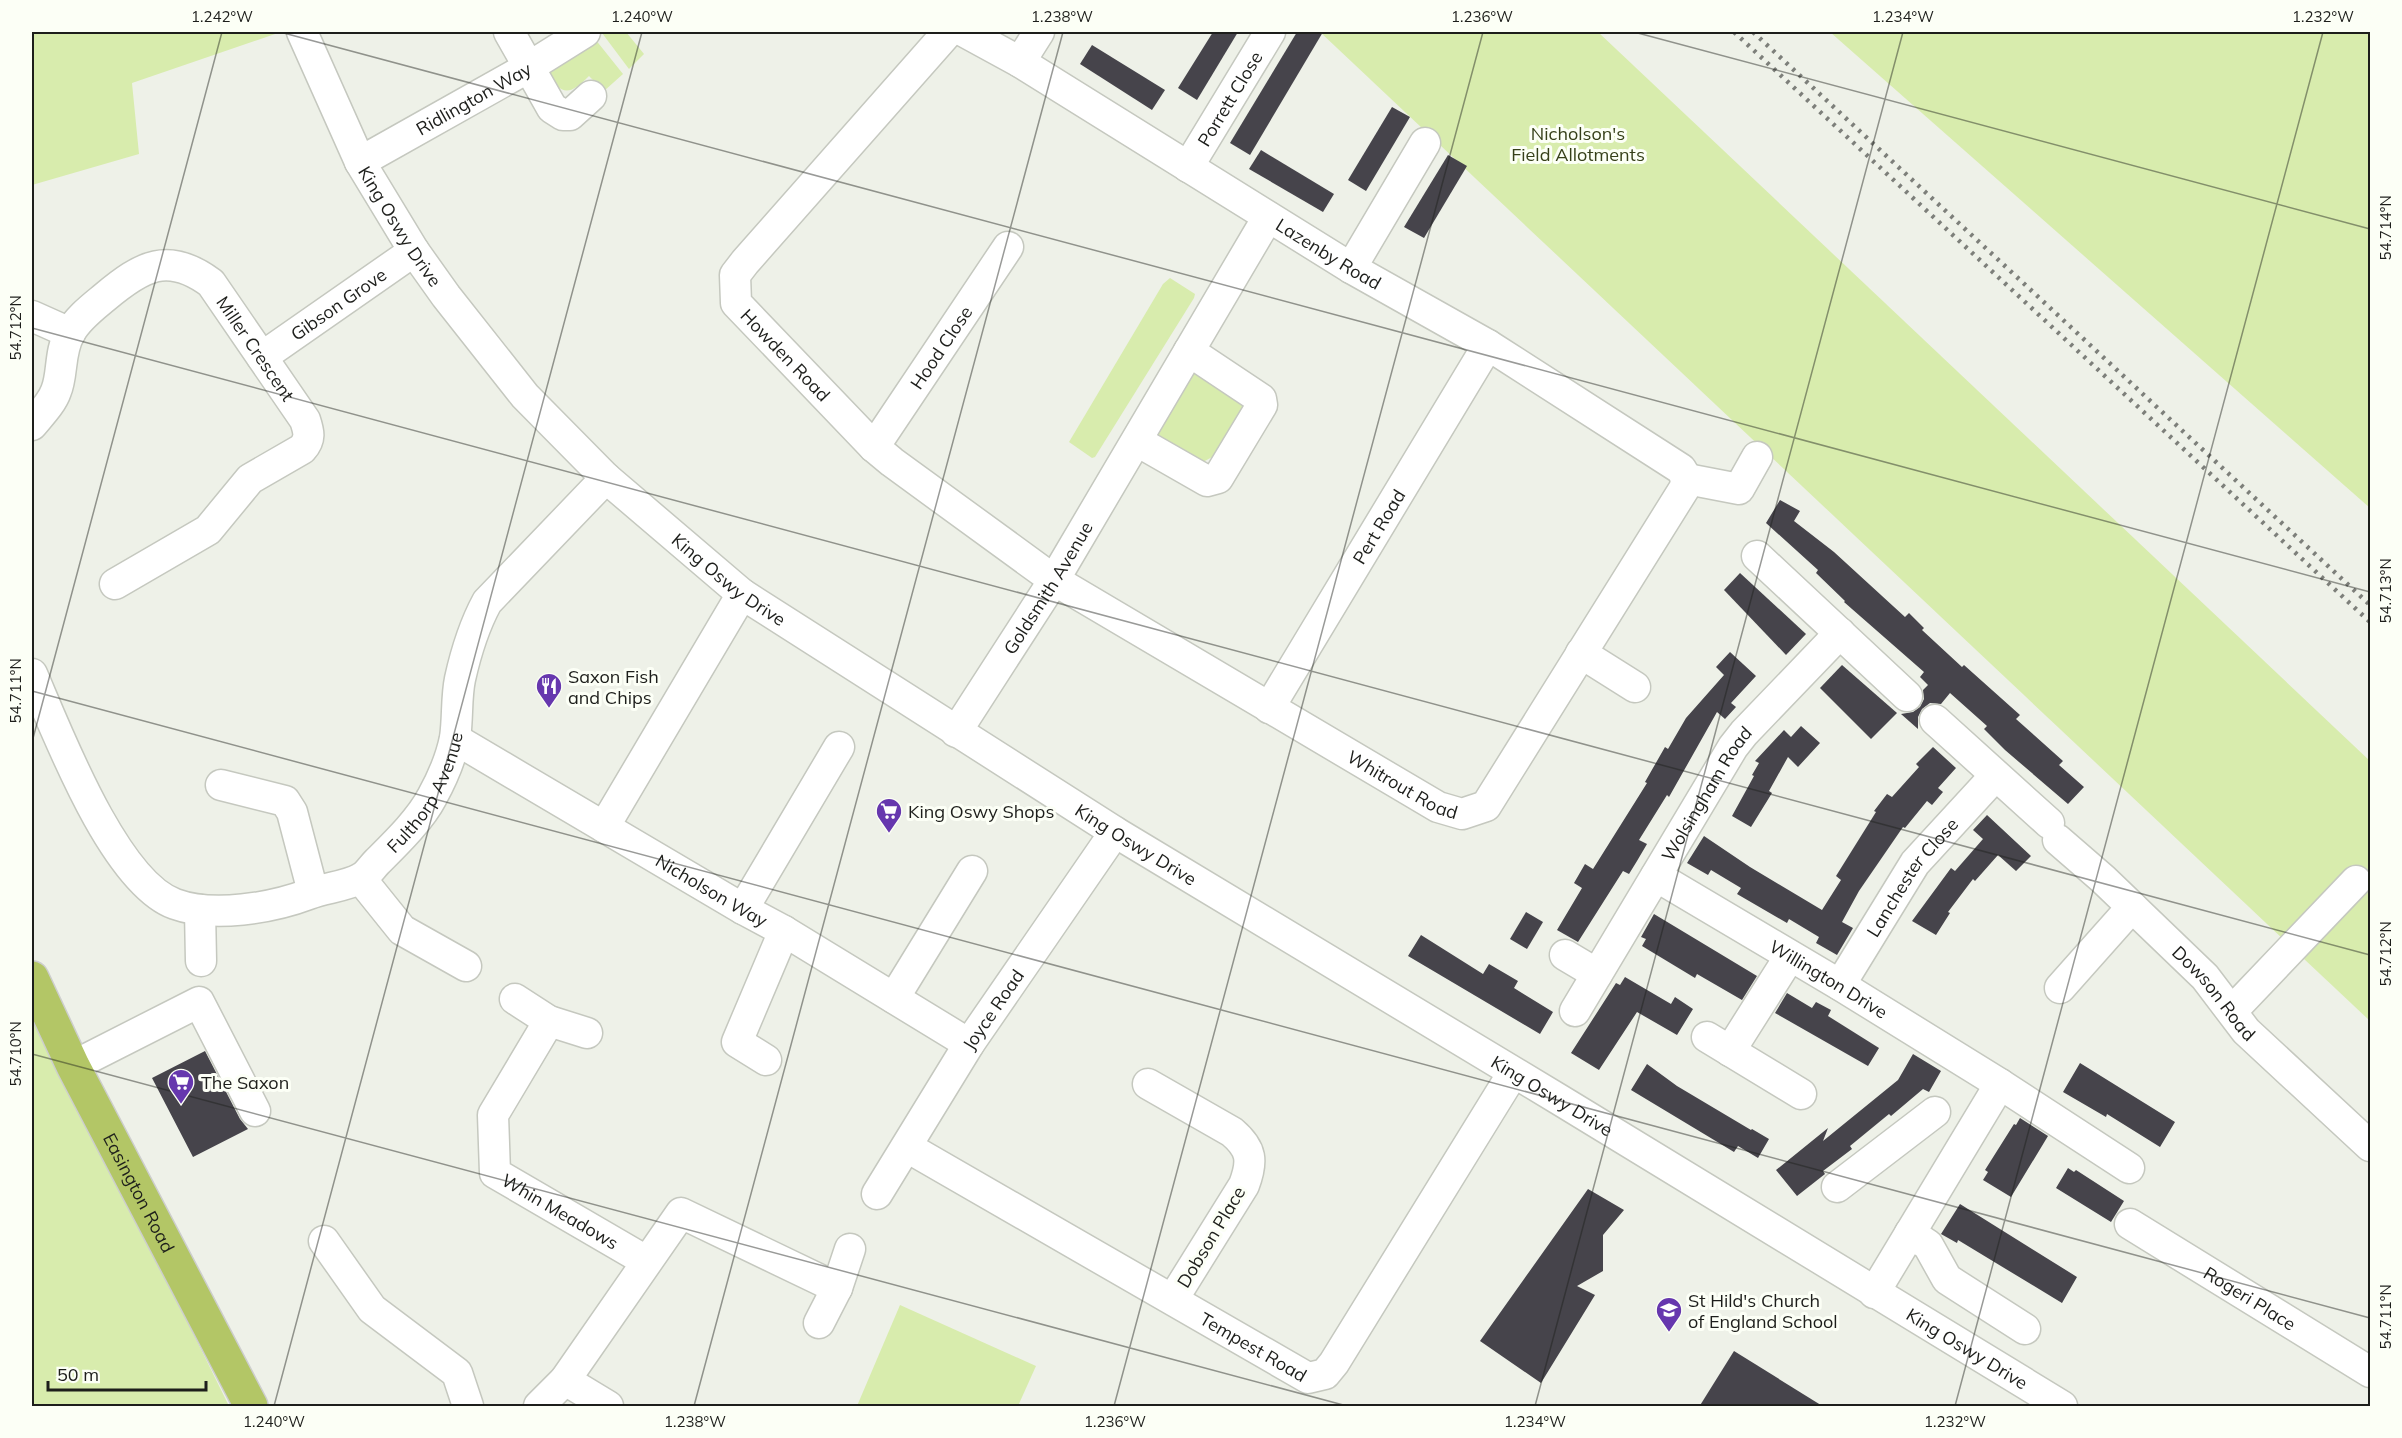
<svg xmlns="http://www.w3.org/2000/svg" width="2402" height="1438" font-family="Mulish,sans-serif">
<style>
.green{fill:#d8ecad}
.building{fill:#46444b}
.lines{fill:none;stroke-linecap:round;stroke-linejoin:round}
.minor-casing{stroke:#c5c8bf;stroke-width:33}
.major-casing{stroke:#cdcecd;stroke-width:36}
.minor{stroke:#fff;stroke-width:30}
.major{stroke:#b3c666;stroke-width:33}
.rail{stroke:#7d7f7a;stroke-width:4.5;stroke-dasharray:3 6;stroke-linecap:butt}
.ticks{fill:none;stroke:#1d1e1b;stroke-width:1.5;stroke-opacity:0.45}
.labels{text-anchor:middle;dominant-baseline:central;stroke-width:6;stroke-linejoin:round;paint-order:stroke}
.street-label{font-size:18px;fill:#1d1e1b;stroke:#fcfff6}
.park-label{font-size:18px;fill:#364019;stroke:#fcfff6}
.poi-label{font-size:18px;fill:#1d1e1b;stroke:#fcfff6;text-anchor:start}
.neatline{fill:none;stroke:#1d1e1b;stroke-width:2}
.ticks-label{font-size:15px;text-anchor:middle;fill:#1d1e1b}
</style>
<rect width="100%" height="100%" fill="#eef1e8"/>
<g class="green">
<polygon points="32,32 281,32 132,83 139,154 32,185"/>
<polygon points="605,32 626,32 644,54 629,69 602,33"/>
<polygon points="1320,32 1598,32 2370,761 2370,1021"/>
<polygon points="1830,32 2370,32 2370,508"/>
<path d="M595,39L623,74L604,91L589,76C567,98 562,94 544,71Z"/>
<polygon points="1170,278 1195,294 1194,298 1095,457 1092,458 1069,442 1163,284"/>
<polygon points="1194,364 1204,366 1245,406 1214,456 1203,462 1157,438 1154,430"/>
<polygon points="32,1011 77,1098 229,1406 32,1406"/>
<polygon points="900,1305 1036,1366 1018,1406 857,1406"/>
</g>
<g class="building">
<polygon points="1213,32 1238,32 1197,100 1178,88"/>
<polygon points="1297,32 1323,32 1250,155 1230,143"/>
<polygon points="1092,45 1165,90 1152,110 1080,64"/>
<polygon points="1392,107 1410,117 1366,191 1348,180"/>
<polygon points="1261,150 1334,194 1323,212 1249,169"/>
<polygon points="1448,155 1467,166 1424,238 1404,227"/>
<polygon points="1780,500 1800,511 1794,521 1834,552 1905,617 1909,613 1924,628 1922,630 1962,667 1964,665 2020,715 2016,719 2063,761 2059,765 2084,787 2068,804 2005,750 1984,729 1987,726 1950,693 1941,704 1930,703 1922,709 1918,717 1918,729 1901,714 1913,712 1920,707 1924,699 1923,690 1928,685 1920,677 1924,672 1844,602 1845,601 1816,573 1818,570 1766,523"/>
<polygon points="1740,573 1806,634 1786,655 1724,590"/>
<polygon points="1730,652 1756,676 1731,703 1736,707 1725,719 1717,712 1669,797 1667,795 1639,840 1647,844 1637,861 1629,874 1623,871 1578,942 1557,930 1582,888 1574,883 1585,864 1593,869 1647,783 1645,782 1665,747 1668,749 1686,718 1724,675 1716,667"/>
<polygon points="1842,665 1897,713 1871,739 1820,688"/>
<polygon points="1801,726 1820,743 1798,767 1788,757 1769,791 1772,793 1751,827 1732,816 1754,776 1752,775 1759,763 1755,761 1784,730 1791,737"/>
<polygon points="1933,747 1956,768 1938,788 1943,792 1932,805 1927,801 1905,828 1903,827 1859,891 1842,922 1853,928 1837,955 1816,943 1819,937 1789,919 1787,923 1737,894 1741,888 1711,870 1708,875 1687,863 1704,836 1750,867 1822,910 1841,880 1836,876 1876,812 1874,811 1887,794 1892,797 1919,767 1916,764"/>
<polygon points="1987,815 2031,856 2016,871 1998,855 1975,881 1973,879 1948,912 1950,913 1936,935 1912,921 1951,868 1955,871 1983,839 1973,830"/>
<polygon points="1526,912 1543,922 1527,949 1510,939"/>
<polygon points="1654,914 1757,976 1742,1000 1697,974 1695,978 1642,946 1646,939 1641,937"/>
<polygon points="1421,935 1483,974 1489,964 1518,981 1514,988 1553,1012 1540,1034 1408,956"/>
<polygon points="1625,977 1671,1004 1675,997 1693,1009 1677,1035 1637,1012 1599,1070 1571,1053 1616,983 1620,985"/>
<polygon points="1787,993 1812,1008 1816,1002 1831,1010 1828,1016 1879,1048 1868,1066 1775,1013"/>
<polygon points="205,1051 240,1119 248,1129 193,1157 152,1078"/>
<polygon points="1913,1054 1941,1071 1929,1092 1923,1089 1891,1116 1889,1114 1850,1146 1852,1149 1823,1171 1825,1174 1797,1196 1776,1170 1828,1128 1823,1141 1898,1080"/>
<polygon points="2080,1063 2175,1122 2160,1147 2107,1114 2106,1117 2063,1092"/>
<polygon points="1647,1064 1677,1086 1751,1130 1752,1129 1769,1139 1758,1158 1738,1146 1734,1152 1631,1090"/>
<polygon points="2020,1118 2048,1136 2011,1197 1983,1180 1988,1172 1985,1170 2014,1124 2016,1125"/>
<polygon points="2068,1168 2074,1172 2076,1170 2124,1201 2111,1222 2056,1188"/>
<polygon points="1588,1189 1624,1210 1603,1235 1603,1271 1577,1286 1595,1295 1541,1383 1480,1341"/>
<polygon points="1960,1204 2077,1277 2062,1303 1958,1240 1957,1243 1941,1234"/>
<polygon points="1734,1351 1824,1407 1699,1407"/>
</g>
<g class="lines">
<g class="minor-casing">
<g id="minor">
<path id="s1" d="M302,32L360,162L414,251L446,296L525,396L606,478L742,594L1115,832L1560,1100L2062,1406"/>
<polyline points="509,32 552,108 563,115 570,115 591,96"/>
<path id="s2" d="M948,32L745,262L735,275L736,303L874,447L892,462L1054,580L1438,807L1462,814L1486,806L1684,489L1687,479"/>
<path id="s3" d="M965,32L1020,62L1351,268L1488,345L1681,469L1687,479"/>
<polyline points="1020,62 1039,32"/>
<path id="s4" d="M360,162L529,67L585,32"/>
<path id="s5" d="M1188,167L1270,32"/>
<polyline points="1351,268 1425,143"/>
<polyline points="32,316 70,333"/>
<path id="s6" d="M262,357L414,251"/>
<path id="s7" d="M32,425C40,415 52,403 56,391C63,375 59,351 70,333C77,319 93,307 105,297C142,266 168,251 211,283L305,420C309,432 311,439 302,449L250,479L208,530L115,584"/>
<polyline points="1137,441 1207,481 1218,478 1262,405 1261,399 1189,351"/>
<path id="s8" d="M874,447L1008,247"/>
<polyline points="1687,479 1739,489 1757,457"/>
<polyline points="1757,556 1907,696"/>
<polyline points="1581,653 1635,687"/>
<path id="s9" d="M32,674C57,732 114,882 175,904C213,918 272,908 309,894C324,888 348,886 361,878C367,875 372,867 377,862C395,844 420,820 432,797C442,779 451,758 455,738C458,718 456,698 460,679C466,652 474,626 487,602L606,478"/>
<path id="s10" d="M1269,708L1488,345"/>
<polyline points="1935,720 2049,823"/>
<path id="s11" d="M956,732L1054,580L1268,217"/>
<path id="s12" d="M455,739L743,909L784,931L969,1044"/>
<polyline points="221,785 285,801 292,812 313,892"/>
<polyline points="604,827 742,594"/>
<path id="s13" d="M2058,840L2103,879L2205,977L2246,1031L2370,1146"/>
<path id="s14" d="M1656,876L1840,985L2000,1084L2129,1168"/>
<polyline points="361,879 402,930 466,966"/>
<polyline points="743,909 839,747"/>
<polyline points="200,910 201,961"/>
<polyline points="1565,955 1597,974"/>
<path id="s15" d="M1840,985L1915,863L1995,776"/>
<polyline points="2060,988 2132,907"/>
<polyline points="894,998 972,871"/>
<polyline points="515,999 549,1021 587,1033"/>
<path id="s16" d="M1575,1011L1733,747L1744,733L1840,633"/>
<polyline points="2232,1011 2356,881"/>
<path id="s17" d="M549,1021L493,1115L495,1173L646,1261"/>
<polyline points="1707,1037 1801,1094"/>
<polyline points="1730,1051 1790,956"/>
<polyline points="766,1060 737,1042 784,931"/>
<polyline points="73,1066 199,1002 255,1111"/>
<path d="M1148,1084L1232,1132C1252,1149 1253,1161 1244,1185L1173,1299"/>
<path id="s18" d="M907,1147L1308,1378L1325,1374L1334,1363L1513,1073"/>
<polyline points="1837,1187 1935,1112"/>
<path id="s19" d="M877,1194L969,1044L1115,832"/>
<path id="s20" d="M2130,1224L2370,1372"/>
<polyline points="1910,1233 1928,1245 1947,1279 2025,1329"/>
<polyline points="324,1241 372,1309 457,1373 468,1406"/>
<polyline points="1874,1293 2000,1084"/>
<polyline points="819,1323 837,1288 850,1249"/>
<polyline points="565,1380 608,1406"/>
<polyline points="539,1406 565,1380 681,1213 837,1288"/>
</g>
</g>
<g class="major-casing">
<g id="major">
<path id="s21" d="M32,978L73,1066L251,1406"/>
</g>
</g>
<use href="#minor" class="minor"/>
<use href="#major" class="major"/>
<g class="rail">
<polyline points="1734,32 2370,622"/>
<polyline points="1753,32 2370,605"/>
</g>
</g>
<path class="ticks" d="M280,32L2370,592M1634,32L2370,229M32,328L2370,955M32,691L2370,1318M32,742L222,32M32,1054L1347,1406M274,1406L642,32M694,1406L1063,32M1114,1406L1483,32M1535,1406L1903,32M1955,1406L2323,32"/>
<defs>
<g id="restaurant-pin" transform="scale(1.35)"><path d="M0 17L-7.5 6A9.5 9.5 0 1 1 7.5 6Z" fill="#6637ae" stroke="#fcfff6"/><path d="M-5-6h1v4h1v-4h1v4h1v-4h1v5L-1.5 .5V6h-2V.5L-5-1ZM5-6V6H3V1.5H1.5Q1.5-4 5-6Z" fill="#fff"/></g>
<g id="supermarket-pin" transform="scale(1.35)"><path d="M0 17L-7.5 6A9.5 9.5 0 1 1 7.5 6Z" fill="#6637ae" stroke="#fcfff6"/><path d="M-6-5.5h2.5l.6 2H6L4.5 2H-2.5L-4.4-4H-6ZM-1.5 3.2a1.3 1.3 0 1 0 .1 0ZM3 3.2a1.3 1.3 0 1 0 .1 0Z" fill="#fff"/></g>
<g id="school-pin" transform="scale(1.35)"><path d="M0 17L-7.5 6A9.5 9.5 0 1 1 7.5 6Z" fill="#6637ae" stroke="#fcfff6"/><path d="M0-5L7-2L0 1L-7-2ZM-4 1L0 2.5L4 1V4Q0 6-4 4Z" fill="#fff"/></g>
</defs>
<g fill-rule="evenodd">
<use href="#restaurant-pin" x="549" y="686"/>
<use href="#supermarket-pin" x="889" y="811"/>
<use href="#supermarket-pin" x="181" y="1082"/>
<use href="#school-pin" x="1669" y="1310"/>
</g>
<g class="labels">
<g class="street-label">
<text stroke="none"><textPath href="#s4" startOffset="130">Ridlington Way</textPath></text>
<text stroke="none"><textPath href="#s5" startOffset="80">Porrett Close</textPath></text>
<text stroke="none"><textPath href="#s1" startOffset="218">King Oswy Drive</textPath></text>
<text stroke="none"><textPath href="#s3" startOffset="426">Lazenby Road</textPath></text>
<text stroke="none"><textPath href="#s6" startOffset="93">Gibson Grove</textPath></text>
<text stroke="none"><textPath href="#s8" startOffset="120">Hood Close</textPath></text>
<text stroke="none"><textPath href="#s7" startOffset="351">Miller Crescent</textPath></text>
<text stroke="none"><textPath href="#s2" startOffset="423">Howden Road</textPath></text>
<text stroke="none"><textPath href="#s10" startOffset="212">Pert Road</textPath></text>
<text stroke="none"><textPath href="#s1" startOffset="704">King Oswy Drive</textPath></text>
<text stroke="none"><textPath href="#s11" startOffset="171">Goldsmith Avenue</textPath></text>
<text stroke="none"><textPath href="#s2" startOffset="1179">Whitrout Road</textPath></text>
<text stroke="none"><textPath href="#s9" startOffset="576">Fulthorp Avenue</textPath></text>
<text stroke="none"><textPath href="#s16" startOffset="254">Wolsingham Road</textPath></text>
<text stroke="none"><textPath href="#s1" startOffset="1190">King Oswy Drive</textPath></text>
<text stroke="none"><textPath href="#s15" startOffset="130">Lanchester Close</textPath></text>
<text stroke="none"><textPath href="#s12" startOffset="298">Nicholson Way</textPath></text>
<text stroke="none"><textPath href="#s14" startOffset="201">Willington Drive</textPath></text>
<text stroke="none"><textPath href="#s13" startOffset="219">Dowson Road</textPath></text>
<text stroke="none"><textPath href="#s19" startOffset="218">Joyce Road</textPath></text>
<text stroke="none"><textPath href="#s1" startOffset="1676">King Oswy Drive</textPath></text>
<text stroke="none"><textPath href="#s21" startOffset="240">Easington Road</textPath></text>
<text stroke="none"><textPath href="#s17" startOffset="243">Whin Meadows</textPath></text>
<text transform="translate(1211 1237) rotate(-59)">Dobson Place</text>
<text stroke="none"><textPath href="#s20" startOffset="141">Rogeri Place</textPath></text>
<text stroke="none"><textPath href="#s18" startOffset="400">Tempest Road</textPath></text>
<text stroke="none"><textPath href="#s1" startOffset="2162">King Oswy Drive</textPath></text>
</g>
<g class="park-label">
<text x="1578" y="133">Nicholson's<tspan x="1578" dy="21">Field Allotments</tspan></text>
</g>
<g class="poi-label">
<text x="568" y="676">Saxon Fish<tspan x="568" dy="21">and Chips</tspan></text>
<text x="908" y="811">King Oswy Shops</text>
<text x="201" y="1082">The Saxon</text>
<text x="1688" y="1300">St Hild's Church<tspan x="1688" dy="21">of England School</tspan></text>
</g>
</g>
<rect width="2402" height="1438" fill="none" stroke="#fcfff6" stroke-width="66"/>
<path d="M48 1381v9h158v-9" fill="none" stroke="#1d1e1b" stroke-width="3"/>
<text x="57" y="1381" font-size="18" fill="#1d1e1b" stroke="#fcfff6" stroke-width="4.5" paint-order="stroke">50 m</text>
<rect x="33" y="33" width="2336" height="1372" class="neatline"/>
<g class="ticks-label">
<text x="222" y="22">1.242°W</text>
<text x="642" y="22">1.240°W</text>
<text x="1062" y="22">1.238°W</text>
<text x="1482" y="22">1.236°W</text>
<text x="1903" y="22">1.234°W</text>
<text x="2323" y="22">1.232°W</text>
<text transform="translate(2386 228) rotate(-90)" y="5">54.714°N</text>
<text transform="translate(16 328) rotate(-90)" y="5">54.712°N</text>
<text transform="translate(2386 591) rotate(-90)" y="5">54.713°N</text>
<text transform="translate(16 691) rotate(-90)" y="5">54.711°N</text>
<text transform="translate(2386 954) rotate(-90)" y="5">54.712°N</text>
<text transform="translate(16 1054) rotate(-90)" y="5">54.710°N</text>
<text transform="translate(2386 1317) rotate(-90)" y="5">54.711°N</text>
<text x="274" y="1427">1.240°W</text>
<text x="695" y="1427">1.238°W</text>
<text x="1115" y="1427">1.236°W</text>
<text x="1535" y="1427">1.234°W</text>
<text x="1955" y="1427">1.232°W</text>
</g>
</svg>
